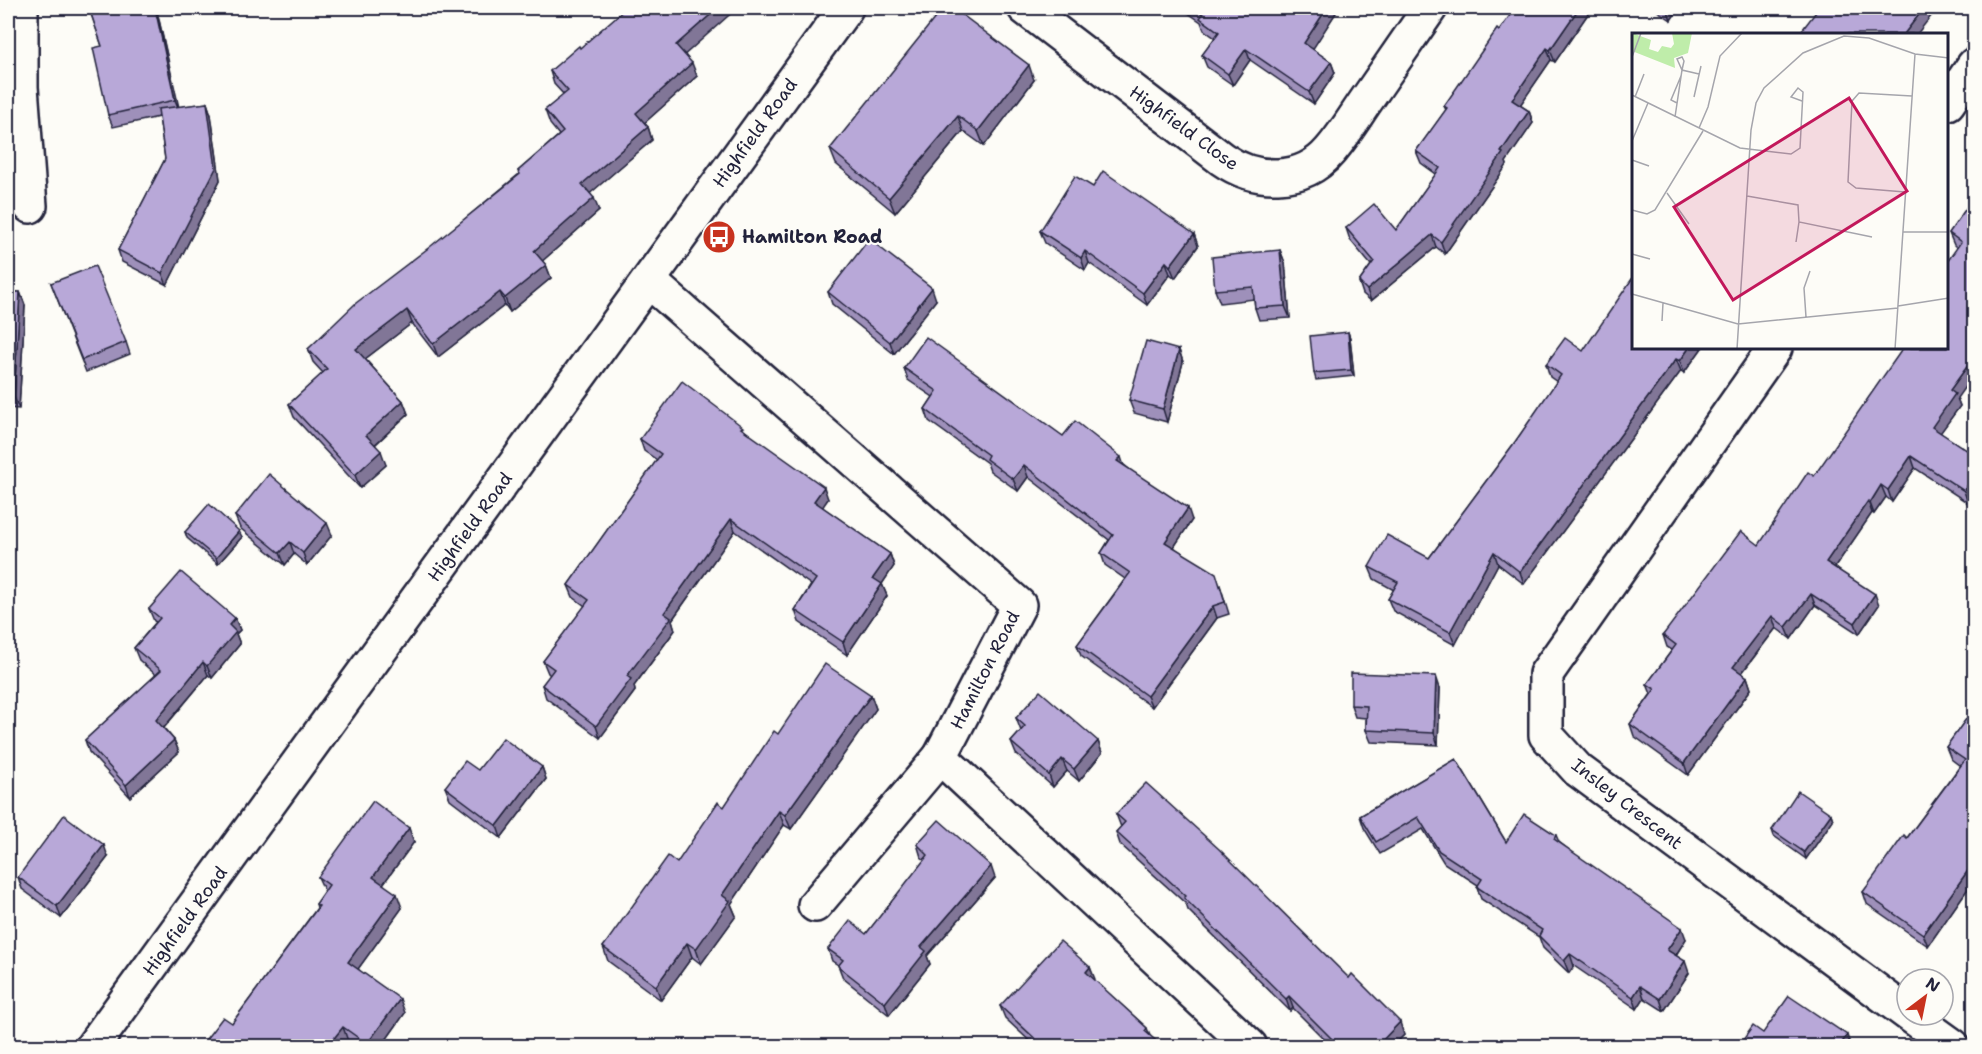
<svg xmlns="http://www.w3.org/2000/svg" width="1982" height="1054" font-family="'Shantell Sans',sans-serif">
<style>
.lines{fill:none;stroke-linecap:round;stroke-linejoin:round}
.street-casing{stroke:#22223b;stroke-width:38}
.street{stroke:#fdfcf7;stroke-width:33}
.wall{fill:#9e90ba;stroke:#22223b;stroke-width:1.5}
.shaded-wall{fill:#817697;stroke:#22223b;stroke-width:1.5}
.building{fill:#b8a8d8;stroke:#22223b;stroke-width:1.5}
.labels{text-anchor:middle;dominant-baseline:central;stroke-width:4.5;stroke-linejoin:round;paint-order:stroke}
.street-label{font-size:18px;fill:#22223b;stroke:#fdfcf7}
.poi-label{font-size:18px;font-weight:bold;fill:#22223b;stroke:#fdfcf7;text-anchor:start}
.inset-road{fill:none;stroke:#a5a5ac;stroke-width:1.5}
.view{fill:#c2185b;fill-opacity:0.15;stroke:#c2185b;stroke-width:3}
.inset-edge{fill:none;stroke:#22223b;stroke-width:3}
</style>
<rect width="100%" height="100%" fill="#fdfcf7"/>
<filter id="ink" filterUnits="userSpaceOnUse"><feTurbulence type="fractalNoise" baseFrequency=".0167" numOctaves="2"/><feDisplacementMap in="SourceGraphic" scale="12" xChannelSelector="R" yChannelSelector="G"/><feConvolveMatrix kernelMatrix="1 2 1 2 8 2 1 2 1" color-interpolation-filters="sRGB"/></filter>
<g filter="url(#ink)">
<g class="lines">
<g class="street-casing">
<g id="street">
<polyline points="21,8 21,87 30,206"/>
<path d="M1025,8L1222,159C1255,182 1302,184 1330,151C1345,134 1357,113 1370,95C1390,66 1410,37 1430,8"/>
<polyline points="1948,103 1974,65"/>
<polyline points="649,281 1019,605 940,757 1250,1046"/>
<polyline points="1775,348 1546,674 1546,735 1578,770 1907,1013"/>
<polyline points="815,905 940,757"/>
<polyline points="1910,1015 1953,1046"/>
<polyline points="93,1046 846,8"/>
</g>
</g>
<use href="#street" class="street"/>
</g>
<g class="wall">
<polygon points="89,8 166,8 157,11 178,107 207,103 211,115 220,180 167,285 122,262 118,250 165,159 159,117 113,127 108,115 102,46"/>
<polygon points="1181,8 1339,8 1312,49 1331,62 1335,73 1314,104 1250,60 1233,85 1207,67 1202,55 1215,38 1204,30 1201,22"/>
<polygon points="1592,8 1555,62 1551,60 1520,105 1529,111 1533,123 1506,162 1507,165 1445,254 1436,247 1371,301 1363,294 1359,282 1371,265 1350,240 1346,228 1396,230 1436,174 1421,163 1416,151 1446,110 1444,106 1499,31"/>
<polygon points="1653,8 1679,8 1671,20"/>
<polygon points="580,48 685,55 697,76 644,123 648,127 652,140 590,193 599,211 542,261 546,265 551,278 510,312 505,305 438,357 412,323 365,359 403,401 408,414 375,445 386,465 360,488 294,417 289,404 323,373 313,362 308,349 519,174 518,171 559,135 550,124 545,110 564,95 554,84 550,71"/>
<polygon points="1034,80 984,146 963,131 895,213 836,164 830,149"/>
<polygon points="1093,187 1194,234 1198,246 1175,278 1170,274 1147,305 1089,263 1085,270 1045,243 1040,231"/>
<polygon points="1974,197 1957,398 1960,406 1940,433 1974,455 1968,503 1915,468 1892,502 1886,497 1874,514 1872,513 1835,567 1879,605 1859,634 1815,605 1791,639 1776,628 1742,673 1747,677 1751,689 1688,775 1634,736 1630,724 1651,694 1647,684 1672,650 1667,647 1663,635 1759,545 1814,476 1947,348 1957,248 1954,245 1949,233"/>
<polygon points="1280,250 1285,263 1290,318 1259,320 1255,308 1254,299 1220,303 1215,290"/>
<polygon points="51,283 126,342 130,354 86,372"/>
<polygon points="8,292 20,292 25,305 19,409 8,408"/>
<polygon points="828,292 936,300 894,354 832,304"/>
<polygon points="1348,332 1350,338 1354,376 1316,380 1314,373"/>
<polygon points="1702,348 1684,373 1681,371 1524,584 1498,564 1455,645 1393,611 1388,599 1394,590 1374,579 1369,567 1429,558 1515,442 1557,382 1550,377 1546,364 1583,351"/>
<polygon points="1179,350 1183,362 1167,422 1134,413 1129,400"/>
<polygon points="904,368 1063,436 1124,465 1192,520 1174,547 1220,585 1229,614 1217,618 1152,707 1081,656 1077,645 1125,579 1105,565 1101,553 1109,540 1028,477 1018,491 990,471 987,463 929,421 925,409 933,397 908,380"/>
<polygon points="744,430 828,499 822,507 890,554 894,566 882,584 887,596 847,655 799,622 795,610 811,585 735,531 672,620 675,630 634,686 635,691 600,738 546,698 542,685 550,675 548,673 543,661 585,606 573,597 568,585 657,460 644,451 640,439"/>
<polygon points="235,516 332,535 307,565 294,554 285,565 240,528"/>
<polygon points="185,532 242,537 218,564 187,538"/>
<polygon points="149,609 235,618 240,630 236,634 240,644 212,678 208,675 164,728 174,740 179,752 130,797 89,752 85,740 156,675 139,660 134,648 156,622 154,621"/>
<polygon points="1440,688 1438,745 1371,742 1366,730 1366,718 1355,717 1351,705"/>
<polygon points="871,695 876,709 791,829 784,825 731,904 736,916 701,964 692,957 661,1000 608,961 603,947 677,863 724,807 778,734"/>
<polygon points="1974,708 1974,880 1928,946 1867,904 1863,892 1907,838 1960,766 1951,759 1946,747"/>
<polygon points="1016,718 1098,741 1102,753 1079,781 1067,771 1053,787 1016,754 1011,742 1021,731"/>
<polygon points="1456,759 1506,842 1556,835 1559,842 1686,939 1676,955 1689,973 1664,1011 1644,998 1637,1009 1574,966 1569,973 1543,948 1539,937 1481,899 1477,887 1478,885 1444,863 1423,829 1380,854 1364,828 1360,816"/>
<polygon points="542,767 546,779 501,838 450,799 445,787 478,770"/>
<polygon points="1116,814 1404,1035 1392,1047 1332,1047 1293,1008 1290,1011 1188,910 1186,904 1120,844 1116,832 1121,827"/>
<polygon points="1831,814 1833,820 1806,859 1774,836 1772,830"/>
<polygon points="414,842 383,884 402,908 358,969 405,1013 381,1047 356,1047 348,1041 343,1047 204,1047 203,1043 232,1023 317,908 316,904 325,892 318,877"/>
<polygon points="917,844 995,878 927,956 930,964 889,1015 843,978 838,965 832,961 828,949 866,934 925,860 921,857"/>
<polygon points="108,857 61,918 22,889 18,877"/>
<polygon points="1090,967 1094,980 1147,1028 1150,1036 1163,1047 1036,1047 1005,1018 1000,1006"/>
</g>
<g class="shaded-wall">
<polygon points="155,8 156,8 157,11 180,112 175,100"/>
<polygon points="718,8 737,8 681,58 676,45"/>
<polygon points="1327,8 1339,8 1309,55 1304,43"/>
<polygon points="1579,8 1592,8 1555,62 1550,50"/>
<polygon points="1667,8 1679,8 1671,20"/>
<polygon points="1924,8 1935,8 1936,10 1917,34 1904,34"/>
<polygon points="1547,48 1551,60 1516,111 1512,100"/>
<polygon points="1246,49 1250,60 1233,85 1228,74"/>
<polygon points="1331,62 1335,73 1314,104 1309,92"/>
<polygon points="692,63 697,76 641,126 636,113"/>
<polygon points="1029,65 1034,80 984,146 978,131"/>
<polygon points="207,103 211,115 220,180 167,285 162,273"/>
<polygon points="1529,111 1533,123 1506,162 1507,165 1445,254 1441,242 1501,152"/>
<polygon points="958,116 963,131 895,213 889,198"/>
<polygon points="648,127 652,140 586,197 582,184"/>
<polygon points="594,198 599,211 539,264 534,251"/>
<polygon points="1194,234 1198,246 1175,278 1170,266"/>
<polygon points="1432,235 1436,247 1371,301 1367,290"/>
<polygon points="1280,250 1285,263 1290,318 1285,306"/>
<polygon points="1085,251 1089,263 1085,270 1081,258"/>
<polygon points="1166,262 1170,274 1147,305 1143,293"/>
<polygon points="546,265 551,278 510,312 505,298"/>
<polygon points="932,288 936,300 894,354 890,342"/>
<polygon points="20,292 25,305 19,409 14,397"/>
<polygon points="500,292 505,305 438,357 433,344"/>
<polygon points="407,310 412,323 361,362 356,349"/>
<polygon points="1348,332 1350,338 1354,376 1351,370"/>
<polygon points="1689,348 1702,348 1684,373 1680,361"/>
<polygon points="1179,350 1183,362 1167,422 1163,409"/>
<polygon points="1974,357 1974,374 1957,398 1960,406 1936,439 1932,427 1950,390"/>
<polygon points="1676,359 1681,371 1524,584 1520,572"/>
<polygon points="403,401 408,414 371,448 366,435"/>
<polygon points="381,451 386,465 360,488 355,475"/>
<polygon points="1911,456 1915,468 1892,502 1888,490"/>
<polygon points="1121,457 1125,469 1117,461"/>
<polygon points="1024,465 1028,477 1018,491 1013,479"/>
<polygon points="1974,475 1974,493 1968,503 1964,491"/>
<polygon points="1881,485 1886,497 1874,514 1870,503"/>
<polygon points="824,487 828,499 818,514 814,501"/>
<polygon points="1868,501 1872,513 1831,573 1826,562"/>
<polygon points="1188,508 1192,520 1170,553 1165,542"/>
<polygon points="731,519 735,531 672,620 675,630 634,686 635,691 600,738 596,726 664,613"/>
<polygon points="327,523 332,535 307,565 303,553"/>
<polygon points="239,531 242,537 218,564 216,558"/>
<polygon points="290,542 294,554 285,565 280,553"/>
<polygon points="1494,552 1498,564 1455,645 1450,632"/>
<polygon points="890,554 894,566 878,590 873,578"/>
<polygon points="882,584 887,596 847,655 843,642"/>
<polygon points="1811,594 1815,605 1791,639 1786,627"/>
<polygon points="1875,594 1879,605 1859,634 1855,623"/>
<polygon points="1213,606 1217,618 1152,707 1147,696"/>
<polygon points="1772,616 1776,628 1737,679 1733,667"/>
<polygon points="235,618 240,630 236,634 240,644 212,678 207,666 229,625"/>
<polygon points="203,662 208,675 160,732 156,720"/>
<polygon points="1436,676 1440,688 1438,745 1434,733"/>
<polygon points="1747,677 1751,689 1688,775 1684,763"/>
<polygon points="871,695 876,709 791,829 785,815"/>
<polygon points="174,740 179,752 130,797 126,785"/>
<polygon points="1098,741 1102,753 1079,781 1074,769"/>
<polygon points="1062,759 1067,771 1053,787 1049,775"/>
<polygon points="542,767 546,779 501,838 497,826"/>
<polygon points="779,811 784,825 731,904 736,916 701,964 696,949 722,895"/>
<polygon points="1831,814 1833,820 1806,859 1804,852"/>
<polygon points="409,828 414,842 378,891 373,877"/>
<polygon points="104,845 108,857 61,918 57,906"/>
<polygon points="1974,862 1974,880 1928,946 1923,934"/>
<polygon points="991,866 995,878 927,956 930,964 889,1015 885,1003 921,947"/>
<polygon points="397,894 402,908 353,976 348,962"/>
<polygon points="1682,928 1686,939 1672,961 1667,950"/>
<polygon points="687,943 692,957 661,1000 656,986"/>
<polygon points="1570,954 1574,966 1569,973 1564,961"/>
<polygon points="1685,961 1689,973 1664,1011 1660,999"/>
<polygon points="1090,967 1095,979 1090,985 1086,972"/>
<polygon points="1640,986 1644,998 1637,1009 1633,997"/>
<polygon points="1289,996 1293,1008 1290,1011 1286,999"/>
<polygon points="400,999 405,1013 381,1047 368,1047 367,1044"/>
<polygon points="1400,1022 1404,1035 1392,1047 1376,1047"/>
<polygon points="343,1027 348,1041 343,1047 327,1047"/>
<polygon points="1847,1035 1851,1047 1839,1047"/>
</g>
<g class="building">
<polygon points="89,8 155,8 175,100 108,115 93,48 102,46"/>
<polygon points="626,8 718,8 676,45 692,63 636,113 648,127 582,184 594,198 534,251 546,265 505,298 500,292 433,344 407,310 356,349 403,401 366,435 381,451 355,475 289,404 327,369 308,349 356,303 431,246 520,174 518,171 563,132 545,110 568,91 550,71 579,46 580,48"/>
<polygon points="943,8 953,8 1029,65 978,131 958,116 889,198 830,149"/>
<polygon points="1193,8 1327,8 1304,43 1331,62 1309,92 1246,49 1228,74 1202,55 1219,32 1200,18 1203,14"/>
<polygon points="1515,8 1579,8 1550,50 1547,48 1512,100 1529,111 1501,152 1503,153 1441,242 1432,235 1367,290 1359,282 1374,261 1346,228 1374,204 1396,230 1440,168 1416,151 1447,108 1444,106 1497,29 1499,31"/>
<polygon points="1819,8 1924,8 1904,34 1799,34"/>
<polygon points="207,103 216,168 162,273 118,250 165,159 158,109"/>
<polygon points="1103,171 1194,234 1170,266 1166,262 1143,293 1085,251 1081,258 1040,231 1075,176 1093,187"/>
<polygon points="1974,197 1974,357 1950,390 1955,394 1932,427 1974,455 1974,475 1964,491 1911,456 1888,490 1881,485 1870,503 1868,501 1826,562 1875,594 1855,623 1811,594 1786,627 1772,616 1733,667 1747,677 1684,763 1630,724 1655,689 1647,684 1676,645 1663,635 1741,531 1759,545 1808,472 1814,476 1903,348 1947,348 1947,262 1961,242 1949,233"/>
<polygon points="869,239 932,288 890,342 828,292"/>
<polygon points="1280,250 1285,306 1255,308 1253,287 1215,290 1212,257"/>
<polygon points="95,266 126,342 82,360 51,283"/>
<polygon points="1634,276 1634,348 1689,348 1680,361 1676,359 1520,572 1494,552 1450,632 1388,599 1398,582 1369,567 1387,535 1429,558 1515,442 1561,375 1546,364 1565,338 1583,351"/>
<polygon points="8,292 20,292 14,397 8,397"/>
<polygon points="1348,332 1351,370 1314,373 1310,336"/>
<polygon points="926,337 1063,436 1075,421 1121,457 1117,461 1188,508 1165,542 1216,573 1225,602 1213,606 1147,696 1077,645 1130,573 1101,553 1113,535 1024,465 1013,479 986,459 988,455 925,409 937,391 904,368"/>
<polygon points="1146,341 1179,350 1163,409 1129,400"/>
<polygon points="682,381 743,427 741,428 824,487 814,501 890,554 873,578 882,584 843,642 795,610 816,579 731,519 664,613 671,618 627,676 631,679 596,726 542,685 554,669 543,661 589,600 568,585 661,454 640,439"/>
<polygon points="269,474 327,523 303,553 290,542 280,553 235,516"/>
<polygon points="209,504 239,531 216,558 185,532"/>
<polygon points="181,572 235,618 229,625 236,632 207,666 203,662 156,720 174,740 126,785 85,740 161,670 134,648 160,618 149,609"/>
<polygon points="825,664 871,695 785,815 779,811 722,895 730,901 696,949 687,943 656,986 603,947 668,856 677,863 718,802 724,807 774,731 778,734"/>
<polygon points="1351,673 1436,676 1434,733 1366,730 1367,706 1351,705"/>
<polygon points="1040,691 1098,741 1074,769 1062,759 1049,775 1011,742 1025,726 1016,718"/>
<polygon points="1974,708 1974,862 1923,934 1863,892 1904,835 1907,838 1965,760 1946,747"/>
<polygon points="503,738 542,767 497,826 445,787 465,761 478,770"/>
<polygon points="1456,759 1506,842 1524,814 1556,835 1554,839 1682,928 1667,950 1685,961 1660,999 1640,986 1633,997 1570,954 1564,961 1539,936 1542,930 1477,887 1482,879 1439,851 1418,817 1376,842 1360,816"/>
<polygon points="1146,783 1219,849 1349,978 1352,974 1400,1022 1376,1047 1340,1047 1289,996 1286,999 1184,898 1186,896 1116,832 1125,822 1116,814"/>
<polygon points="1798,791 1831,814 1804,852 1772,830"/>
<polygon points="373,801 409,828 373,877 397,894 348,962 400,999 367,1044 343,1027 327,1047 207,1047 203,1043 223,1017 232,1023 319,906 316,904 329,885 318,877"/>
<polygon points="64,815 104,845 57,906 18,877"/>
<polygon points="939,820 991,866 921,947 926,951 885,1003 838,966 843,960 828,949 850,921 866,934 928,855 917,844"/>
<polygon points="1060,941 1090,967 1086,972 1147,1028 1145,1031 1163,1047 1044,1047 1000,1006"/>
<polygon points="1789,996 1847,1035 1839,1047 1738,1047 1753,1026 1763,1033"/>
</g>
</g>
<defs>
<g id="bus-disc" transform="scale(1.725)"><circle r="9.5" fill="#c8321e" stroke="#fdfcf7"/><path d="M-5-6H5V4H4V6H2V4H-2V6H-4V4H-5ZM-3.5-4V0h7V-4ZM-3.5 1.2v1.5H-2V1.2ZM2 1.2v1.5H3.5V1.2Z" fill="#fff"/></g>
</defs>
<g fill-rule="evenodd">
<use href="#bus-disc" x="719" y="237"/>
</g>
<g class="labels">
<g class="street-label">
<text transform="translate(1184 128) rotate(36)">Highfield Close</text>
<text transform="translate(755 133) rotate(-54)">Highfield Road</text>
<text transform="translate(470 527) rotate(-54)">Highfield Road</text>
<text transform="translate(985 670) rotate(-63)">Hamilton Road</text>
<text transform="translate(1627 804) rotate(38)">Insley Crescent</text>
<text transform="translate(185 921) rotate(-54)">Highfield Road</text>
</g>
<g class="poi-label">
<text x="742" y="237">Hamilton Road</text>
</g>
</g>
<g transform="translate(1632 33)">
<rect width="316" height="316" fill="#fdfcf7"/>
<path d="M0,0L19,7L17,16L26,19L30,13L39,15L42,11L40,0H60L56,20L42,25L43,35L0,18Z" fill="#bfedaa"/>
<path class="inset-road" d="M0,24L9,0M0,62L108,115L159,121L168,115L171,59L166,55L159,64L170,68M3,64L12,41M62,64L69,33M45,70L39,67L49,43M43,84L50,37L52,28L50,24L45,26L50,37L67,41M67,95L76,74L88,23L110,0M0,108L16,70M0,127L17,133M273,159L224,155L216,149L220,68L227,60L280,63M35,160L57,191M115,163L166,172L167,189L240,204M0,177L15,181L23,177L71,98M271,199H317M164,209L167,189M0,221L18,226M0,261L106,291L266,275M266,273L317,265M174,284L172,255L178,238M30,288L31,270M105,316L119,97L124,70L132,55L171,20L212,3L237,5L283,21L317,25M263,316L283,21"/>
<path class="view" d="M217,65L275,158L101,267L42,174Z"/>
<rect width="316" height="316" class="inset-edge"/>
</g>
<rect width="1982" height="1054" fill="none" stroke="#fdfcf7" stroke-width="30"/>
<rect x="15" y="15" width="1952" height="1024" fill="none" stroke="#22223b" stroke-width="2" filter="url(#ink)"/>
<g transform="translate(1925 997) rotate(32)"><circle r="28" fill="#fdfcf7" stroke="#a5a5ac" stroke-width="1.5"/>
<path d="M0-4.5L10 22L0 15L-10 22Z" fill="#c8321e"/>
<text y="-9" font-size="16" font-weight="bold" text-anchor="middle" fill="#22223b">N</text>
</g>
</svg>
